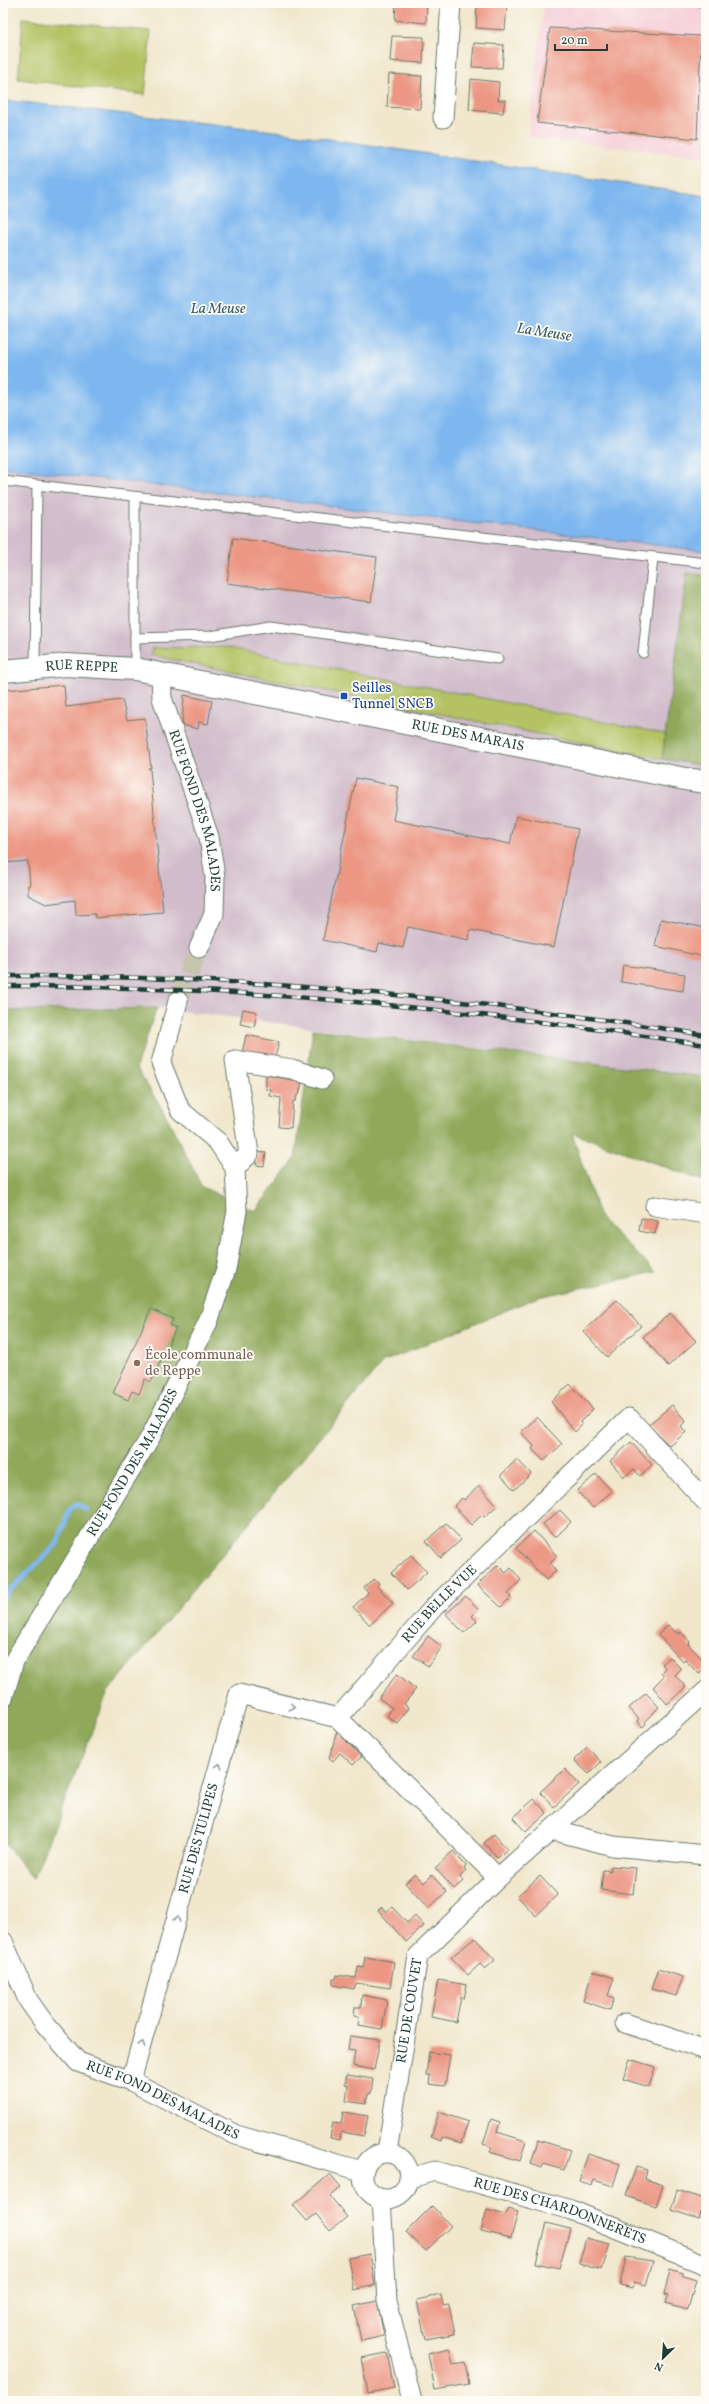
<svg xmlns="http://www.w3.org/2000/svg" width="709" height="2404" font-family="Vollkorn,serif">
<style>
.built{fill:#f6cfd9}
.industrial{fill:#d1bdcb}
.green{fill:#b4c264;stroke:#6a804c}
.forest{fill:#8fa85a;stroke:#577247}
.water{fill:#7eb7ef;stroke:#4e7a92}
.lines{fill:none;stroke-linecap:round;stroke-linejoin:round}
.stream{stroke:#7eb7ef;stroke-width:5}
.building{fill:#ec9784}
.minor-tunnel{stroke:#c7c5ae;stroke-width:19;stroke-dasharray:19 10;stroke-linecap:butt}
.service-casing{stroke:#687869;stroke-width:11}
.minor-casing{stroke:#687869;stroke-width:21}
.secondary-casing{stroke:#687869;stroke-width:24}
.service{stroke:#fff;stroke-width:9}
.minor{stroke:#fff;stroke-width:19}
.secondary{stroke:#fff;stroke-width:22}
.rail-casing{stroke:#1f3d34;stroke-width:4.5}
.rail{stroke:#fdfcf7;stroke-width:3;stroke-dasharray:9;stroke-linecap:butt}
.oneway{stroke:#8f9e9a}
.transit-dot{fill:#1a4fb4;stroke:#fdfcf7;stroke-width:1.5}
.education-dot{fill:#8d6e63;stroke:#fdfcf7;stroke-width:1.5}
.labels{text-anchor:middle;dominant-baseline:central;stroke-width:3.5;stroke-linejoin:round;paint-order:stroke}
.street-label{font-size:14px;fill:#1f3d34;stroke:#fdfcf7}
.transit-label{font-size:14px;fill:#164399;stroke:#fdfcf7;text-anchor:start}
.education-label{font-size:14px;fill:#785e54;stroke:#fdfcf7;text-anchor:start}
.water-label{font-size:15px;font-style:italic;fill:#375c63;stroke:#fdfcf7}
</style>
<rect width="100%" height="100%" fill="#fdfcf7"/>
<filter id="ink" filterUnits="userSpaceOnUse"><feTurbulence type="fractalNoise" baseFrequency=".025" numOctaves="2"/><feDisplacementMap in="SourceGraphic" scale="8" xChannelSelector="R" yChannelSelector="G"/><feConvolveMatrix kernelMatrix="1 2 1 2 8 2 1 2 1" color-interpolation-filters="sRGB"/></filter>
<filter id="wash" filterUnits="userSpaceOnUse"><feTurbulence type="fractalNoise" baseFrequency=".012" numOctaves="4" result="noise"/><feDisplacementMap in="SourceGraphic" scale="16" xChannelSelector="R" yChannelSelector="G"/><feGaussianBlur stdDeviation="0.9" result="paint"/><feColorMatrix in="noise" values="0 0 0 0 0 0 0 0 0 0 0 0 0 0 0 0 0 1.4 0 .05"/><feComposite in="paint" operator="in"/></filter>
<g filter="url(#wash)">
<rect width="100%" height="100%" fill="#f1e7cc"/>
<polygon class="built" points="544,3 706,3 706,157 528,137"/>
<polygon class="industrial" points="3,467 706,551 706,1077 157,1008 3,1011"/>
<g class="green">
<polygon points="23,18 151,31 145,95 18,79"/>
<polygon points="225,647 665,734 662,759 150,655 152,648"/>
</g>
<g class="forest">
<polygon points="687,573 706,575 706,766 662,759"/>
<polygon points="157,1008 136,1067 167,1117 202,1187 255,1211 295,1159 313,1029 706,1077 706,1182 572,1133 600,1218 656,1272 538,1297 383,1362 108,1692 33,1879 3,1841 3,1011"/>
</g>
<polygon class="water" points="3,100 283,132 706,196 706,551 3,467"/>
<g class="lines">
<polyline class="stream" points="3,1597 57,1544 70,1509 77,1504 86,1510"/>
</g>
<g id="blocks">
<g class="building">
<polygon points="396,3 427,3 426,23 395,20"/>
<polygon points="477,3 507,5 505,30 476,28"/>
<polygon points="658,3 706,3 706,7 658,4"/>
<polygon points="550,28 701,36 697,139 537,123"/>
<polygon points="392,36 424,37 423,63 390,61"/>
<polygon points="474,43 504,45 502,68 472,67"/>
<polygon points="389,74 422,76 420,109 387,107"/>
<polygon points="471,79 499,82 498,100 505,100 503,113 469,110"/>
<polygon points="233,538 377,557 371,602 227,583"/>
<polygon points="64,685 66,707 122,700 127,720 145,718 151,768 148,768 150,769 163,912 95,918 95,914 76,915 75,900 46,904 28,895 28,885 30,885 28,861 3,863 3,690"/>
<polygon points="184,695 212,701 208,724 199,722 198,729 182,725"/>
<polygon points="356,778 399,787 393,820 510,844 516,816 578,829 554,947 470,930 469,940 408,927 403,948 379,943 377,952 323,940"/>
<polygon points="661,919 706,928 706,957 655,946"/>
<polygon points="623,965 685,974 683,991 621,982"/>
<polygon points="243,1009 257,1012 254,1027 240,1024"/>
<polygon points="246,1035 279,1042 274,1061 242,1053"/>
<polygon points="266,1075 302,1082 299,1095 297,1095 296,1101 293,1101 291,1128 279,1127 281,1098 270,1096 271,1090 266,1089"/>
<polygon points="258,1152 266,1153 264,1166 256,1165"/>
<polygon points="641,1218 658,1221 655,1234 639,1231"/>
<polygon points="617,1300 641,1326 607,1357 583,1331"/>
<polygon points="151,1309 173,1319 170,1325 176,1328 151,1382 145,1379 139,1394 132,1391 128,1400 113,1393"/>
<polygon points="670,1313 696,1341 668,1366 643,1337"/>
<polygon points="570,1384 593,1409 580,1422 582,1425 575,1432 551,1402"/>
<polygon points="672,1405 686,1421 681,1426 686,1432 670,1446 648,1425"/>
<polygon points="537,1417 562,1444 544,1461 532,1449 534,1446 521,1432"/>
<polygon points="631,1442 652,1465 640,1476 634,1469 624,1477 610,1461"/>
<polygon points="517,1459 531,1474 514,1490 501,1475"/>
<polygon points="596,1474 612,1491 593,1508 577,1491"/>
<polygon points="479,1486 497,1506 484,1517 482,1515 471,1525 454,1506 462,1498 464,1500"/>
<polygon points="560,1510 571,1522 555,1538 543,1524"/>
<polygon points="446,1523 461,1540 441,1558 426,1541"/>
<polygon points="534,1531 557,1556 550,1564 556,1571 546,1580 516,1548"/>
<polygon points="411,1555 427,1572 407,1590 391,1573"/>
<polygon points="498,1565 506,1573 511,1568 521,1580 508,1594 511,1597 501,1607 477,1585"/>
<polygon points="374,1579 379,1584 377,1586 393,1603 370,1625 353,1607 368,1593 364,1588"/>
<polygon points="466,1596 478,1610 472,1616 477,1621 464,1633 446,1614"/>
<polygon points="668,1625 678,1634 681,1632 690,1642 688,1644 706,1663 706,1668 699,1674 685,1660 683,1662 658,1635"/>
<polygon points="428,1636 442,1647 428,1666 413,1656"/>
<polygon points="670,1657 681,1669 675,1675 686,1687 667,1704 653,1687 664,1676 661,1672 665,1668 662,1664"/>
<polygon points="397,1674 416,1689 404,1704 409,1708 397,1723 387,1716 392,1708 379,1698"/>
<polygon points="646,1693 659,1707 645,1721 646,1724 642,1727 637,1721 639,1719 629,1708"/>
<polygon points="337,1731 361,1757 353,1765 340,1753 333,1761 329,1758"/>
<polygon points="587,1747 601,1762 589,1774 574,1760"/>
<polygon points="565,1769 579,1784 554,1807 540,1792"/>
<polygon points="534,1799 547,1813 526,1832 513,1818"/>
<polygon points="494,1834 507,1849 498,1858 484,1843"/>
<polygon points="453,1851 466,1866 464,1869 466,1871 460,1877 463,1881 454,1889 435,1868"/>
<polygon points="611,1866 636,1868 633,1894 601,1890 603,1870 610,1871"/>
<polygon points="415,1874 424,1883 432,1875 447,1892 428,1908 405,1883"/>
<polygon points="540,1876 558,1895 536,1916 517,1896"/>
<polygon points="382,1907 386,1912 392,1907 407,1923 415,1916 424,1926 406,1942 378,1910"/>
<polygon points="475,1938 495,1960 485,1969 480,1964 468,1975 451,1957"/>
<polygon points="365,1957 394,1962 390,1988 356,1983 354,1989 333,1985 333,1979 336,1979 337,1975 356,1978 358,1967 363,1968"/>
<polygon points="658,1969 683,1977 676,1996 651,1989"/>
<polygon points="593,1971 614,1978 608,1996 614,1998 610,2010 583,2001"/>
<polygon points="438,1980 467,1985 464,1998 461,1997 456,2022 431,2017"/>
<polygon points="362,1995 387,2000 382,2029 358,2025 359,2017 354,2016 355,2007 361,2007"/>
<polygon points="350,2036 380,2040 374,2070 353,2066 355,2051 348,2050"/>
<polygon points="429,2052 450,2055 445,2086 429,2084 430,2075 426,2075"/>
<polygon points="630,2059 655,2067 649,2087 623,2079"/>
<polygon points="347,2075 373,2079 371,2093 368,2094 366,2104 346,2101 348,2085 345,2084"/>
<polygon points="343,2112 368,2116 364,2136 341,2132 340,2140 330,2138 333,2122 341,2123"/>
<polygon points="439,2112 468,2122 461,2143 442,2137 441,2141 431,2137"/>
<polygon points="491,2119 500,2122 497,2132 526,2141 520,2161 490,2152 492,2147 483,2144"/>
<polygon points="538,2140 570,2150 564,2170 544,2164 542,2168 531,2164"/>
<polygon points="588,2154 620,2164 613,2186 594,2180 592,2185 579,2181"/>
<polygon points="636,2167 647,2170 645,2179 663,2185 656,2206 626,2196"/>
<polygon points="330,2174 341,2187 330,2196 347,2217 330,2231 316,2214 307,2221 293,2205"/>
<polygon points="677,2190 705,2199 699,2219 671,2210"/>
<polygon points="432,2206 451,2226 426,2251 406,2232"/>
<polygon points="509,2209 518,2212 511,2238 481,2231 487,2210 506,2215"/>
<polygon points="546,2223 570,2229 559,2268 536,2263"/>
<polygon points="586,2238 610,2244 602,2270 579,2264"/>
<polygon points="370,2254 375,2285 354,2290 348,2258"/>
<polygon points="626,2257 653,2261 646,2285 634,2282 633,2288 620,2285"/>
<polygon points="670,2269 683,2273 683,2276 696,2280 688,2309 666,2303 668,2296 664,2295"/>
<polygon points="441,2295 443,2305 449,2304 455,2334 425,2339 417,2300"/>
<polygon points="377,2301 384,2336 361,2341 354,2306"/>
<polygon points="449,2349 453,2364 465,2362 469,2384 435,2390 428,2354"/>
<polygon points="387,2353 394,2388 368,2393 361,2358"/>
</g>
</g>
</g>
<g filter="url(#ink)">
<use href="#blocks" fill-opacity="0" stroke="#687869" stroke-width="1"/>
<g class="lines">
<polyline class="minor-tunnel" points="178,1001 199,948"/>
<g class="service-casing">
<g id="service">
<polyline points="3,481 706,563"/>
<polyline points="135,638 210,636 271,626 498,659"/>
<polyline points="643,653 653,558"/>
<polyline points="35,668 37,486"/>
<polyline points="135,669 135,497"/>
</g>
</g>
<g class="minor-casing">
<g id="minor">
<polyline points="443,118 451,3"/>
<path id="s1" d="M161,673L162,698L209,837L215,877L214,914L199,948"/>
<polyline points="235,1168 249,1154 235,1060 292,1069 322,1079"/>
<polyline points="655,1206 706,1214"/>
<path id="s2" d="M3,1698L14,1661L151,1436L208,1322L226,1269L237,1211L235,1168L218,1142L180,1110L161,1063L178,1001"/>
<polyline points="552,1830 613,1846 706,1855"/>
<path id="s3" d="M498,1878L338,1718L434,1607L629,1418L706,1502"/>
<path id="s4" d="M3,1941L28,2000L45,2024L78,2062L131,2081L236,2135L362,2171"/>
<polyline points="625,2023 706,2050"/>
<path id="s5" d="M131,2081L239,1694L338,1718"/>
<path id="s6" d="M387,2152L418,1956L498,1878L706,1691"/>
<circle cx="386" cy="2176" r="23"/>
<path id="s7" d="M410,2178L435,2171L571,2210L706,2265"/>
<polyline points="381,2199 387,2301 412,2401"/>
</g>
</g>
<g class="secondary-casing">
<g id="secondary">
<path id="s8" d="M3,671L67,665L135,669L685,779L706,782"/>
</g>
</g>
<use href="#service" class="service"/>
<use href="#minor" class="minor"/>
<use href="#secondary" class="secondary"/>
<g class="rail-casing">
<g id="rail">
<path d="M3,976C238,974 474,999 706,1035"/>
<path d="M3,986C238,985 474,1010 706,1045"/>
</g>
</g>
<use href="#rail" class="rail"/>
</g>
<defs><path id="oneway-chevron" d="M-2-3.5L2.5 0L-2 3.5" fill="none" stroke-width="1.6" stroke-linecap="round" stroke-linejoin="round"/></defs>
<g class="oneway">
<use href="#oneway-chevron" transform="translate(292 1707) rotate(14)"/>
<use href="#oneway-chevron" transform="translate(219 1766) rotate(-74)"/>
<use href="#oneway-chevron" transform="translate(177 1919) rotate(-74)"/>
<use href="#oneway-chevron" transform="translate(142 2044) rotate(-74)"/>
</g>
</g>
<rect class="transit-dot" x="340" y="692" width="8" height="8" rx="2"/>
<circle class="education-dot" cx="137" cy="1363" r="4"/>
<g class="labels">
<g class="street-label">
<text stroke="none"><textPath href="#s8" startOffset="79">RUE REPPE</textPath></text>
<text stroke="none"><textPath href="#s8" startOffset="472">RUE DES MARAIS</textPath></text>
<text stroke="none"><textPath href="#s1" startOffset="143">RUE FOND DES MALADES</textPath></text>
<text stroke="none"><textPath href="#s2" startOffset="270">RUE FOND DES MALADES</textPath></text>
<text stroke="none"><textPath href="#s3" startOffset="379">RUE BELLE VUE</textPath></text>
<text stroke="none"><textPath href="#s5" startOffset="252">RUE DES TULIPES</textPath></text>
<text stroke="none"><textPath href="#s6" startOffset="143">RUE DE COUVET</textPath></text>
<text stroke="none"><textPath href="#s4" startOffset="237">RUE FOND DES MALADES</textPath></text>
<text stroke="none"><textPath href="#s7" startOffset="157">RUE DES CHARDONNERETS</textPath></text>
</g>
<g class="transit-label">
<text x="352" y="688">Seilles<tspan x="352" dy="16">Tunnel SNCB</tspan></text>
</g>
<g class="education-label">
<text x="145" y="1355">École communale<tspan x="145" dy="16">de Reppe</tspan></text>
</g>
<g class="water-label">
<text x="218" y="309">La Meuse</text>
<text transform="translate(544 333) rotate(9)">La Meuse</text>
</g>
</g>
<rect width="709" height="2404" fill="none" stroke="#fdfcf7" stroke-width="16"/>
<g transform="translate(663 2358) rotate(205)" stroke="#fdfcf7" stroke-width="3" paint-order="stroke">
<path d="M0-3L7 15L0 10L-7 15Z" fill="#1f3d34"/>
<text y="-6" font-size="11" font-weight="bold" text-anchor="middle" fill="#1f3d34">N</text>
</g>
<path d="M555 44v6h52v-6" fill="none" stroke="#1f3d34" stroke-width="2"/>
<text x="561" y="44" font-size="12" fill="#1f3d34" stroke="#fdfcf7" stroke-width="3" paint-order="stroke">20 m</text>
</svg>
